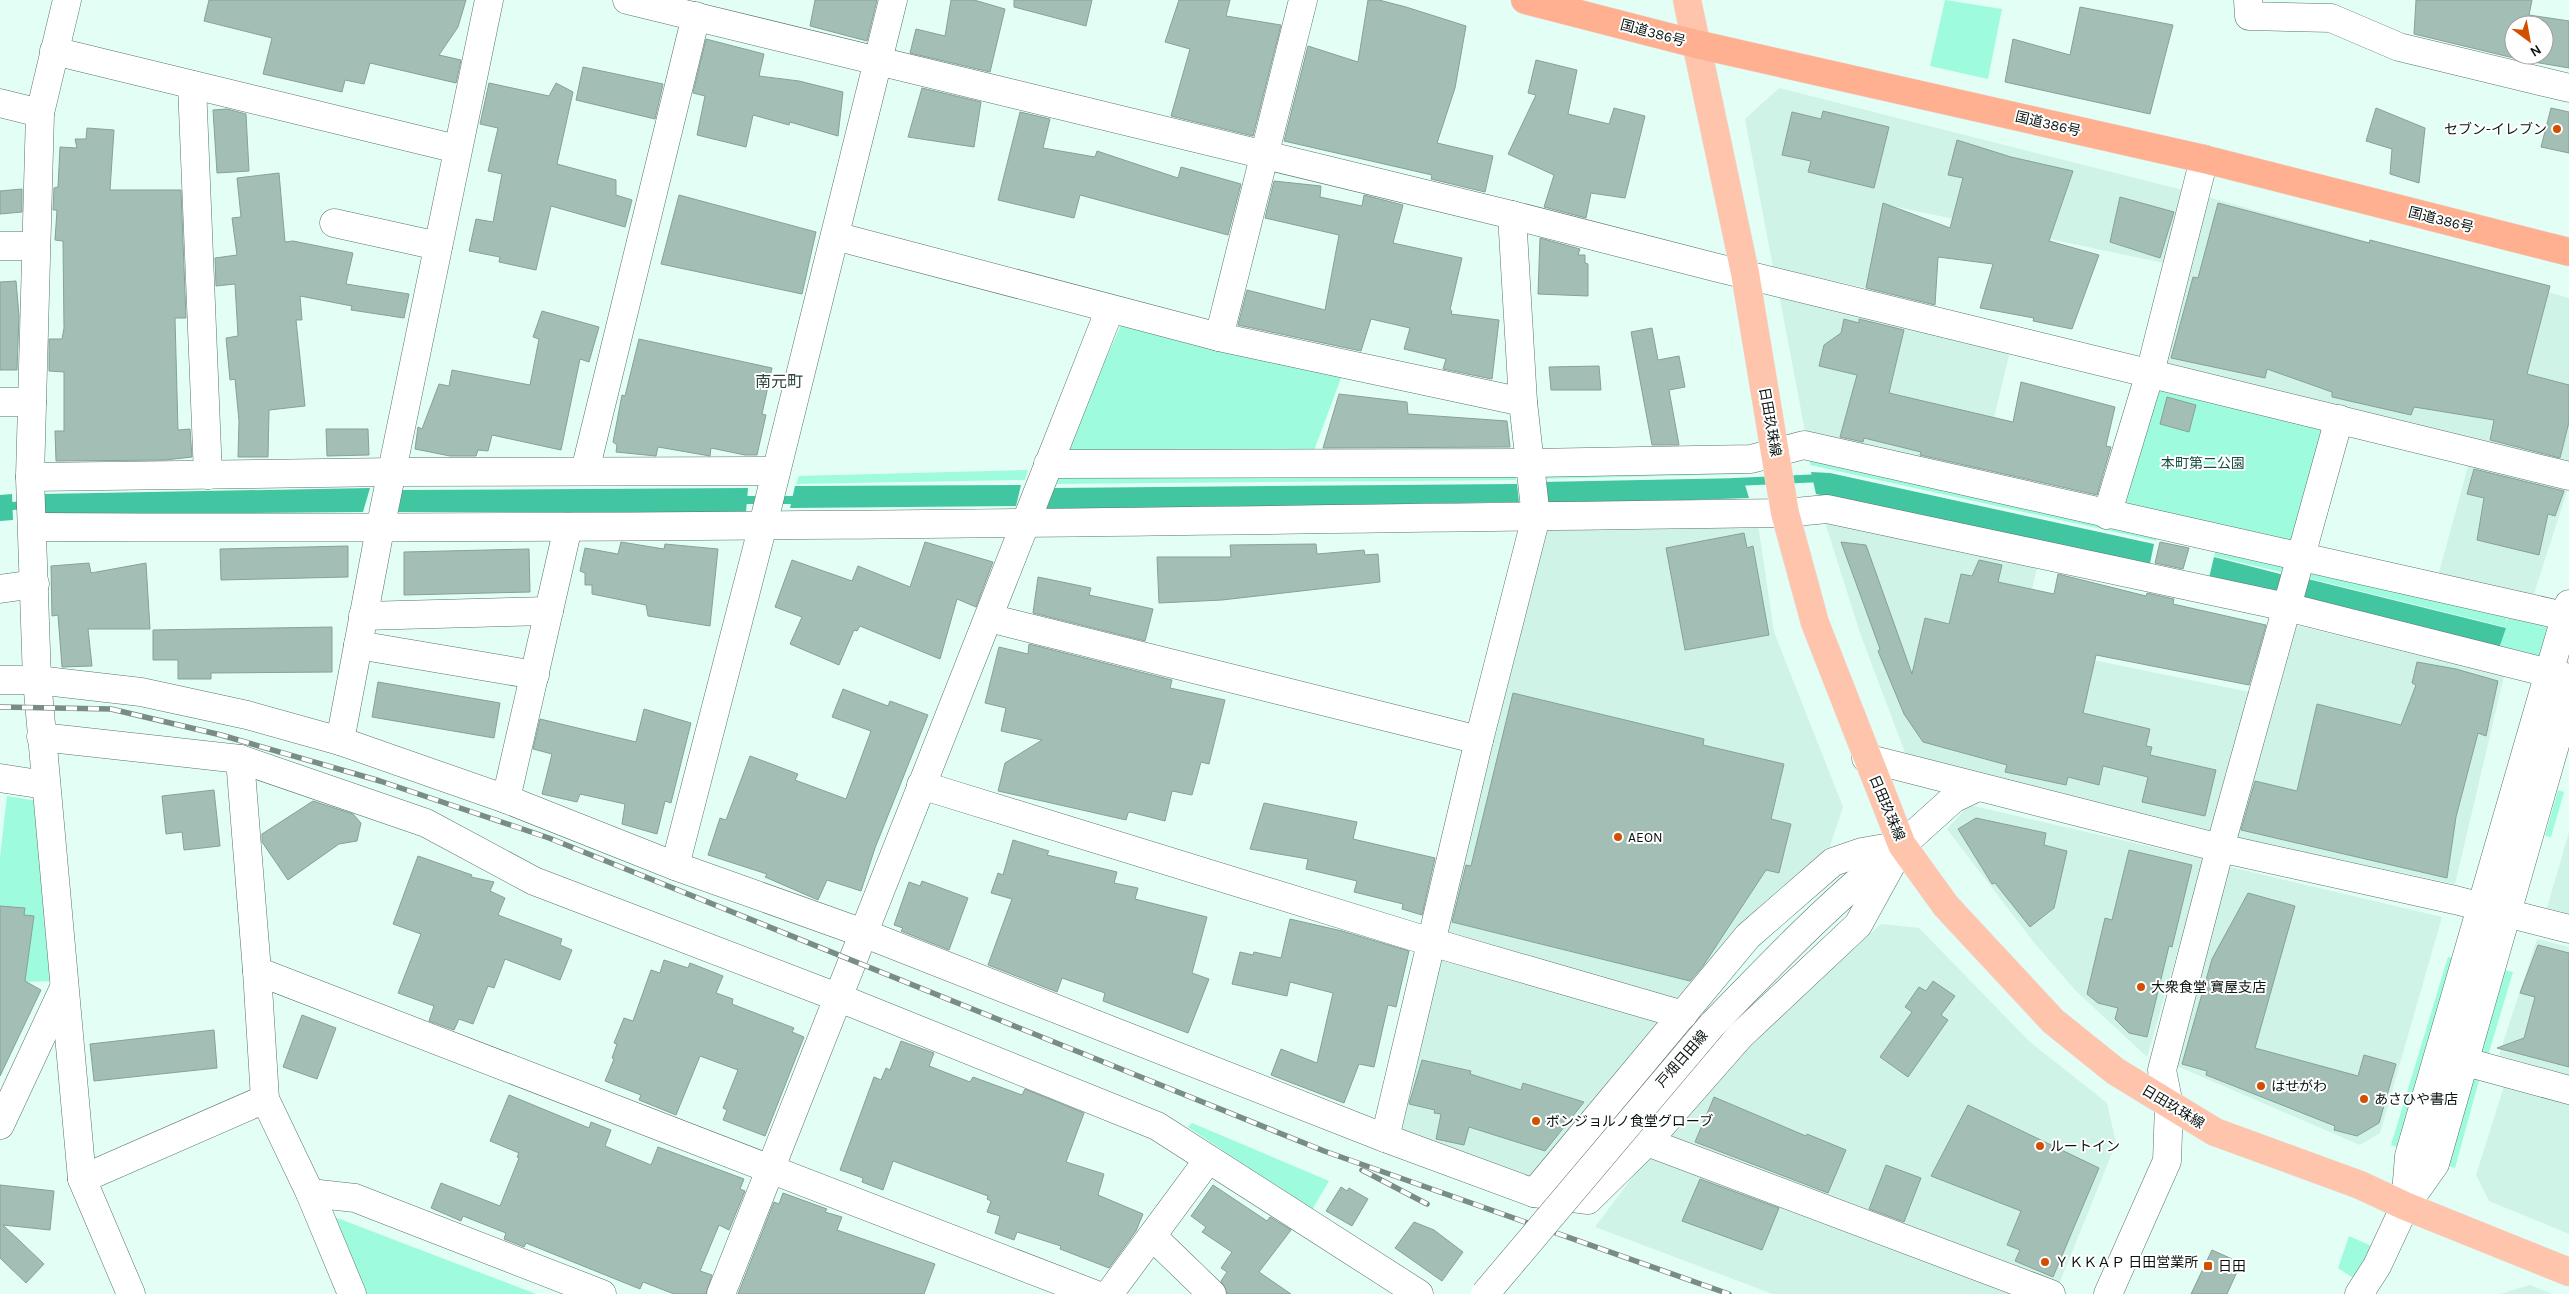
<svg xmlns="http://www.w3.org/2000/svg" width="2569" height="1294" font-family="Karla,'Noto Sans JP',sans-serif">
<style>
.built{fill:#cff3e6}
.green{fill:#9ffbdd}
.water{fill:#42c5a1}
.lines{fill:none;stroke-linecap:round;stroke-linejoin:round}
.stream{stroke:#42c5a1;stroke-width:8}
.building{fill:#a3beb4;stroke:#88a198;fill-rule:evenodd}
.minor-casing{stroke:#5b736a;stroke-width:29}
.tertiary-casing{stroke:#5b736a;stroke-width:29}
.secondary-casing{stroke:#5b736a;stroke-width:29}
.primary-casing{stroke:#e6e7e7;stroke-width:29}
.trunk-casing{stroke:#e6e7e7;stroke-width:29}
.minor{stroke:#fff;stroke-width:28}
.tertiary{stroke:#fff;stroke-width:28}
.secondary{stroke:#fff;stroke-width:28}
.primary{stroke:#fec4ac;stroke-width:28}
.trunk{stroke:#feb090;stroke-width:28}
.rail-casing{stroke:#7a8c86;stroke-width:5.5}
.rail{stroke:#fff;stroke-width:4;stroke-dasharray:11;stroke-linecap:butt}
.secondary-bridge-casing{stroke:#5b736a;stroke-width:29;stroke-linecap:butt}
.secondary-bridge{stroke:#fff;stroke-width:28}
.poi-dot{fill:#d24e00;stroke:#fff;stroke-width:2}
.labels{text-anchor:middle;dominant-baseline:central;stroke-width:4;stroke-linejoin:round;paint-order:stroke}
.street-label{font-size:14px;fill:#091310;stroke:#fff}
.poi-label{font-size:14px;fill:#091310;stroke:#fff;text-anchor:start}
.park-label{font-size:14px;fill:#184e3f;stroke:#fff}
.quarter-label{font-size:16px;fill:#2e453d;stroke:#fff}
</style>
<rect width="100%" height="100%" fill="#e3fef4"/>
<g class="built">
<polygon points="1779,88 2183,190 2569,298 2569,485 2531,603 2437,580 2475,441 2162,362 2188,268 1892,206 1874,290 1773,267 1745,119"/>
<polygon points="1779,294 2010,351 1980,476 1806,436"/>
<polygon points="1823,516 2038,562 2020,645 2249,692 2210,830 1906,755 1860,633"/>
<polygon points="1758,524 1774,632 1843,807 1829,849 1528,1181 1401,1131 1448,920 1545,530"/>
<polygon points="2295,625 2504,676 2455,884 2233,837"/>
<polygon points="1969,805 2204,859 2147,1057 2075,990 2036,945 1947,829"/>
<polygon points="2569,832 2569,914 2547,908"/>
<polygon points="2226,866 2442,917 2380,1133 2360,1145 2177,1066"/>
<polygon points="1881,924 1919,928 2029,1041 2107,1103 2116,1143 2055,1294 1773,1294 1595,1227 1644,1162 1751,1042"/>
<polygon points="2537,939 2569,947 2569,1076 2499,1055"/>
<polygon points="2505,1083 2569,1101 2569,1234 2489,1201 2476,1175"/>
<polygon points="2530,1285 2552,1294 2500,1294"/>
</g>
<g class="green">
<polygon points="1945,0 2002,9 1988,79 1930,66"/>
<polygon points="1121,325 1344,370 1312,456 1062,457"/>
<polygon points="2164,388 2316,426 2325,435 2289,547 2129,512 2123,500 2150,394"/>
<polygon points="1810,455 2159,531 2156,541 1810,465"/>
<polygon points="1741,463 1744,474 1540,479 1539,469"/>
<polygon points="1028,470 1025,480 796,484 799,476"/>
<polygon points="1514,471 1516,480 1052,484 1056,474"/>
<polygon points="2217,545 2289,560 2285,573 2214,556"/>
<polygon points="2308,565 2507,617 2505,627 2304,577"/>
<polygon points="2508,617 2550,626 2549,663 2496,655"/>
<polygon points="2558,790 2564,792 2551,837 2545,836"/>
<polygon points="7,796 44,802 53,981 0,983 0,857"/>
<polygon points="2448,957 2463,960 2406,1150 2391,1145"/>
<polygon points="2495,968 2513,972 2487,1059 2470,1053"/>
<polygon points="2467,1068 2481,1073 2455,1168 2440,1163"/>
<polygon points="1192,1123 1329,1181 1312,1210 1188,1127"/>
<polygon points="332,1216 536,1294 366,1294"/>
<polygon points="2349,1236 2376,1248 2358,1281 2338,1268"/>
</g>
<g class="water">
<polygon points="1811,472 1830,473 2154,544 2149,568 1816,494"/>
<polygon points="1743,478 1749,498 1545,505 1541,482"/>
<polygon points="1517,484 1519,502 1044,510 1050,488"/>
<polygon points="1021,485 1016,506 790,508 795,486"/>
<polygon points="370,488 363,512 42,515 43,494"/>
<polygon points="748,488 746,512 398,512 402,490"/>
<polygon points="12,494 13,520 0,521 0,495"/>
<polygon points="2214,557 2284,575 2278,599 2208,582"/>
<polygon points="2304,578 2506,628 2498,651 2297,604"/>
</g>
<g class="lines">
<g class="stream">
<polyline points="1734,482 1822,478"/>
<polyline points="737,500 803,500"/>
<polyline points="0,507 25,505"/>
</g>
</g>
<g class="building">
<polygon points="209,0 466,0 458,27 439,55 461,60 456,83 370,63 364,84 345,80 342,92 263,74 272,38 204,21"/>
<polygon points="815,0 877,0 867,41 810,26"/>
<polygon points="951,0 974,0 1005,9 990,72 910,53 916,29 945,36"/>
<polygon points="1014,0 1092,0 1086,26 1014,7"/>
<polygon points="1179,0 1230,0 1226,16 1281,25 1253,136 1171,116 1190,49 1165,42"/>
<polygon points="1368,0 1379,0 1406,7 1466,26 1455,88 1437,143 1493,156 1485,192 1431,179 1432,175 1284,141 1308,46 1358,62"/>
<path d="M2416,0H2532L2529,15L2569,21V68L2522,60L2414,34ZM2514,25H2544V55H2514Z"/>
<polygon points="2080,7 2173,25 2150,114 2005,82 2013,39 2070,55"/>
<polygon points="706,39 764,54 759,76 799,81 843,92 838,136 790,122 789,125 753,115 746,147 697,135 705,96 693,93"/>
<polygon points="1536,60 1577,70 1568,114 1609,124 1614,108 1645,116 1625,198 1591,193 1586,218 1544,207 1554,175 1508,154 1536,95 1528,93"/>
<polygon points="583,67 663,84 655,119 576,100"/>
<polygon points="489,83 549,96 556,83 573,92 557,164 616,180 616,195 632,200 625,227 551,206 536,270 499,262 500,257 469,251 476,219 493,222 502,174 488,171 498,128 480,124"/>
<polygon points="922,88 981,102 974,147 908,137"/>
<polygon points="2376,108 2425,128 2419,183 2390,174 2392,149 2366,141"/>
<polygon points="2551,108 2569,112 2569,153 2541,147"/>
<polygon points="227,109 246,114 249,171 217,173 213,110"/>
<polygon points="1823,111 1889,127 1874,188 1808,172 1811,161 1782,155 1792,112 1821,119"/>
<polygon points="1020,112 1050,119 1043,148 1095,157 1097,151 1178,178 1181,167 1241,184 1228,235 1080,195 1074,218 998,200"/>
<polygon points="87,128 114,130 110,190 181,190 186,318 175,318 178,430 190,429 192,457 165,460 56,461 55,431 64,431 64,372 49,371 49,339 62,339 64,328 63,241 55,240 57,210 53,210 54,188 58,187 60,147 77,148 75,139 86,139"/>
<polygon points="1957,140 2011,157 2073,171 2049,241 2099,255 2072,329 2033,321 2034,318 1980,308 1993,264 1938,257 1935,305 1866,288 1883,203 1950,228 1963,178 1948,175"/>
<polygon points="279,173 285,242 293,241 353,253 346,284 409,294 404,318 351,310 352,306 300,296 302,320 296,320 305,406 269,410 268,457 238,457 239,421 235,379 230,380 226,338 238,336 235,284 216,286 215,258 237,255 232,218 241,217 237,178"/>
<polygon points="1274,181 1321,186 1320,197 1362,206 1364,195 1403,205 1393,243 1462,258 1450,310 1452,311 1451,314 1499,320 1492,379 1443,369 1446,359 1404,349 1410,328 1371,319 1361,351 1238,325 1247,290 1325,310 1339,235 1265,218"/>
<polygon points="22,189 22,212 0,214 0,191"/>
<polygon points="679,195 816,232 802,294 661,264"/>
<polygon points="2120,197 2174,212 2160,258 2110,242"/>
<polygon points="2218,203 2369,243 2370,240 2550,286 2527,374 2569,385 2569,422 2560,458 2490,440 2494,420 2414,407 2411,415 2332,397 2332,392 2267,369 2265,378 2171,358 2193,277 2198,278"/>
<polygon points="1540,238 1580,249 1578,255 1585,255 1585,263 1588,264 1588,296 1538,294"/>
<polygon points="16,281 19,316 17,370 0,370 0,282"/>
<polygon points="542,311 599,327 589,362 580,359 561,450 492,435 488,451 478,450 476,456 450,456 415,449 418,427 422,429 439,384 449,386 452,370 530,385 539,339 533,337"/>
<polygon points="1844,319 1859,323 1859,319 1904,330 1889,393 2013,422 2021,382 2115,407 2106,446 2111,447 2097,495 1920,455 1921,452 1864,438 1863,442 1840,437 1857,375 1819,366 1824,345 1841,333"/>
<polygon points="1652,328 1658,360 1679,356 1685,387 1669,390 1679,445 1652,445 1631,332"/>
<polygon points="639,339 772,368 762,414 766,415 757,455 745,455 711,448 710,456 658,447 656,456 616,452 617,445 613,442 622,395 625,396"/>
<polygon points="1599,366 1601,390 1551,390 1549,367"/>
<polygon points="1339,394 1407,402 1408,414 1507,421 1510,447 1323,448"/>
<polygon points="2167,397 2196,405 2189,432 2160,424"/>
<polygon points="326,429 368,429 369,455 327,456"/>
<polygon points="2474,469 2564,491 2555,516 2548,514 2539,555 2477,540 2484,498 2467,494"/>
<polygon points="1744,533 1747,548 1753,546 1769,635 1685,650 1666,548"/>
<polygon points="621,542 664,549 665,544 718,549 710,626 648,616 646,605 592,594 592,585 585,585 585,573 580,571 585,548 618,554"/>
<polygon points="925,542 993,562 976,607 957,599 940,659 860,626 857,631 854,630 839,665 790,644 802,617 775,607 792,560 852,581 858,566 910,587"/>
<polygon points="1841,542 1866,545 1912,674 1925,618 1949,624 1961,574 1972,576 1979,560 2002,565 1998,582 2054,594 2058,574 2146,596 2147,593 2174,599 2173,604 2266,625 2249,685 2096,655 2083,713 2150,729 2146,746 2152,747 2150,755 2216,770 2205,816 2142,802 2148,777 2103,766 2099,785 2068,777 2066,785 2005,772 2007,765 1923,742 1904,714 1878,651 1880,649"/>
<polygon points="2160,542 2189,548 2183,569 2155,563"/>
<polygon points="1316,544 1317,554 1364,550 1365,555 1378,554 1380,582 1222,600 1159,603 1157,557 1231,557 1230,545"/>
<polygon points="348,546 348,577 221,580 220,549"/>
<polygon points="529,549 530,592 404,595 404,552"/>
<polygon points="89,563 91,573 146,563 150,629 88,629 92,666 62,667 58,615 52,616 51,566"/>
<polygon points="1038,577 1091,588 1089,595 1153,609 1145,641 1033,613"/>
<polygon points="332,627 332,672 211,673 211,679 178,679 178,660 153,660 153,630"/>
<polygon points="1029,644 1172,680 1170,688 1225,700 1209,764 1201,762 1192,795 1172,791 1165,821 1130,812 1128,813 1126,820 998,791 1005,763 1042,740 1001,731 1006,708 985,703 999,647 1028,654"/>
<polygon points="2417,662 2456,669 2498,681 2486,736 2478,733 2456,817 2447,878 2241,830 2255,781 2297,791 2317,704 2401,725 2416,685 2412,683"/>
<polygon points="378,682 500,703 494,738 372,717"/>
<polygon points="843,689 888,706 890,701 928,715 875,848 861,891 827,880 818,900 765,877 767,874 708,855 720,818 726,820 750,756 798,774 795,780 846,799 871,731 832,717"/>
<polygon points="1513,693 1704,739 1703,745 1784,764 1771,819 1791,824 1779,873 1766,870 1703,966 1690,981 1452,922 1466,865 1471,866"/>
<polygon points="644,709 691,723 671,803 665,801 657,834 622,824 625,804 580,794 577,802 542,794 552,754 533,749 540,719 636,742"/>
<polygon points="214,790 220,846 184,850 182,832 166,834 162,796"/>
<polygon points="313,801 353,814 361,823 357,841 339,844 288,880 262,842 262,834"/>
<polygon points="1264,803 1357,822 1353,839 1435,858 1422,915 1402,909 1403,904 1354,892 1357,881 1306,869 1308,859 1250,849"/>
<polygon points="1976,818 2046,833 2044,845 2067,851 2054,908 2030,927 1995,883 1992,884 1958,829"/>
<polygon points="1013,840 1049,851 1047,855 1117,872 1114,883 1138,888 1135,899 1207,917 1192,973 1209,979 1188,1033 1103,1001 1105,993 1062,978 1057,992 988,965 1012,899 991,893 998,873 1003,875"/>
<polygon points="2129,850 2192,865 2172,947 2169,946 2147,1037 2129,1033 2115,1019 2118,1008 2098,1003 2087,994 2105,918 2112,920"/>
<polygon points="418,856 472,875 471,877 494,882 490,891 505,898 498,915 562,939 560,945 572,950 560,980 505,959 494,988 488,986 473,1024 459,1019 454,1030 429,1021 434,1006 398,993 421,934 393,924"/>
<polygon points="922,881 968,898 949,950 901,931 903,928 894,925 909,882 920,886"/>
<polygon points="2248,893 2295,906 2255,1048 2358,1076 2364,1055 2396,1064 2379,1123 2357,1136 2334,1130 2335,1126 2206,1075 2207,1071 2182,1064 2212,959"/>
<polygon points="0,906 25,908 24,915 34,916 25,981 41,990 0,1076"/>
<polygon points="1290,919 1342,931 1409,951 1396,1007 1388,1005 1374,1067 1359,1064 1344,1103 1271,1075 1281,1049 1317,1063 1333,993 1290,982 1287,996 1232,984 1240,952 1253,955 1254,952 1281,958"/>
<polygon points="2538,945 2569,953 2569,1067 2497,1048 2524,1038 2535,997 2520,993"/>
<polygon points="664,960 688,968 690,963 723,976 716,993 733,999 732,1004 794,1028 792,1032 804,1037 765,1136 723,1120 727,1110 723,1108 738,1070 700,1056 676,1115 639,1100 641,1095 605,1081 614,1059 612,1058 617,1044 614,1043 624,1018 633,1021 651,970 660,973"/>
<polygon points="1933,981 1955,996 1941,1015 1948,1020 1908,1077 1880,1057 1912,1012 1905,1007 1919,987 1926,991"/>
<polygon points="302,1015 336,1028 317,1079 283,1067"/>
<polygon points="214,1030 217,1068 94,1081 90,1044"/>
<polygon points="901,1041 934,1053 929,1066 970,1082 973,1077 1022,1095 1025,1089 1084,1113 1066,1162 1104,1174 1098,1195 1143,1214 1136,1231 1109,1268 1060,1249 1061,1246 1017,1232 1014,1240 995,1233 1000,1216 987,1212 991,1201 987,1199 988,1196 893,1161 883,1190 862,1182 863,1178 840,1170 874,1077 881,1080 886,1068 890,1070"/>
<polygon points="1422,1060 1471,1071 1470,1074 1521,1090 1523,1083 1584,1102 1545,1151 1469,1127 1464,1145 1436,1139 1441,1114 1434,1113 1435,1110 1409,1104"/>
<polygon points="509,1095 589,1128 591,1122 611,1130 605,1146 651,1165 658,1147 744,1179 740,1189 745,1191 729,1230 719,1225 700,1271 712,1275 706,1294 674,1294 643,1282 640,1289 526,1243 524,1247 504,1239 506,1233 463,1216 461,1221 431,1208 441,1183 500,1206 519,1158 517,1157 519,1153 490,1141"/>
<polygon points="1714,1097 1806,1136 1807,1134 1846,1150 1828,1193 1695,1142"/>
<polygon points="1968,1105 2099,1168 2053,1277 2015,1261 2020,1250 2007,1245 2021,1211 1931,1176"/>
<polygon points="1886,1165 1921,1178 1904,1222 1869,1209"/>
<polygon points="1700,1179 1779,1208 1762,1250 1682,1221"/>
<polygon points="0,1185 54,1191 50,1230 3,1225 44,1264 26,1283 0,1258"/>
<polygon points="1213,1185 1267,1221 1270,1217 1291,1230 1259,1272 1291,1294 1227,1294 1221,1281 1227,1272 1221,1268 1232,1252 1202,1232 1206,1227 1191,1216"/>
<polygon points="1341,1187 1347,1191 1349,1188 1368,1199 1352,1226 1326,1211"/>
<polygon points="783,1193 827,1209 825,1212 842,1217 837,1230 935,1264 924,1294 738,1294 774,1202 779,1204"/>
<polygon points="1414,1222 1434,1230 1463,1252 1442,1281 1395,1248"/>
<polygon points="2212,1250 2241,1263 2227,1294 2191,1294"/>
</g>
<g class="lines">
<g class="minor-casing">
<g id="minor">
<polyline points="67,0 40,113 30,477 37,680 82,1179 131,1294"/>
<polyline points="627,0 1512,215 1714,267 2569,476"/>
<polyline points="2248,0 2249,16 2331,18 2399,47 2569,88"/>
<polyline points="54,51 457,149"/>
<polyline points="192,85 208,475"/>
<polyline points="0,103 40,113"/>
<polyline points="334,223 438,246"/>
<polyline points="835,236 1219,337 1523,402"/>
<polyline points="0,246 36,246"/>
<polyline points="1219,337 1303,0"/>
<polyline points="0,402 32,402"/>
<polyline points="1048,464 1531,463 1751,459 1804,445 2569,617"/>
<polyline points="585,471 696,16"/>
<polyline points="30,477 393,472 776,471"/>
<polyline points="2107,515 2150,373 2204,159"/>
<path d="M33,527C617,530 1201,521 1785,513L1827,509L2287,607L2569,678"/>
<polyline points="0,589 35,584"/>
<polyline points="363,616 549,611"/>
<polyline points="989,618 1479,740"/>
<polyline points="358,645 535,675"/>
<polyline points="0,680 37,680 141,692 247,715 340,741 506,799 675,866 863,933 1385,1138 1534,1193 1588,1200 1647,1142 1740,1036 1858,925 1902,845 1953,799 1978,787"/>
<polyline points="41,737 240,759 426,823 534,881 837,997 1157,1126 1419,1294"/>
<polyline points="340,741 380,529 489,0"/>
<polyline points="1866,758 2220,848 2455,900 2569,929"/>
<polyline points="240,759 257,971 265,1099 310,1193 352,1294"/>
<polyline points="0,778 45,785"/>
<polyline points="921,785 1431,942 1683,1015"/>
<polyline points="506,799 568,527"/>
<polyline points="675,866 763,525 893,0"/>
<polyline points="257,971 1094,1294"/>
<polyline points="2466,1062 2569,1090"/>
<polyline points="0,1125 63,990"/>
<polyline points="1385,1138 1479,740 1536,517 1523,402 1512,215"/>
<polyline points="1647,1142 2051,1294"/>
<polyline points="82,1179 265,1099"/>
<polyline points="310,1193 355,1198 602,1294"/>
<polyline points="1534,1193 1748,936 1833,862 1862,852 1902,845"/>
<polyline points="1152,1236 1212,1294"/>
<polyline points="721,1294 1110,309"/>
<polyline points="1109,1294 1208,1160"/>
<polyline points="2108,1294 2167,1161 2169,1105 2162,1070 2220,848 2339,419"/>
<polyline points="2359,1294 2377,1266 2405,1206"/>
</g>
</g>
<g class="tertiary-casing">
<g id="tertiary">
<polyline points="2406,1205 2435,1164 2569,696"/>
<polyline points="2405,1206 2409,1156 2569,604"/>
</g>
</g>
<g class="secondary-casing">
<path id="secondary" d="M1712,1025C1773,962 1833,899 1902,845"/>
</g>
<g class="primary-casing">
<polyline id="primary" points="1687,0 1745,273 1785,513 1815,623 1902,845 1946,906 2053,1021 2115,1071 2215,1132 2360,1185 2405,1206 2569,1272"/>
</g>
<g class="trunk-casing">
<polyline id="trunk" points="1525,0 1696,44 2204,159 2569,252"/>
</g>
<use href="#minor" class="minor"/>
<use href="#tertiary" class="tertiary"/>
<use href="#secondary" class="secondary"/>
<use href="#primary" class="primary"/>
<use href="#trunk" class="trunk"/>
<g class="rail-casing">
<g id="rail">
<polyline points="0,707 111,709 221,735 380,781 549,838 1324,1151 1729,1294"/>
<polyline points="1362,1170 1427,1204"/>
</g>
</g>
<use href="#rail" class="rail"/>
<g class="secondary-bridge-casing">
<polyline id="secondary-bridge" points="1485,1294 1712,1025"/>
</g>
<use href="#secondary-bridge" class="secondary-bridge"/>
</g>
<g class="poi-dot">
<circle cx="2557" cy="129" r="5"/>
<circle cx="1618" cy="837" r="5"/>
<circle cx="2141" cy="987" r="5"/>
<circle cx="2261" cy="1086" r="5"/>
<circle cx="2364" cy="1099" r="5"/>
<circle cx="1536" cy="1121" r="5"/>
<circle cx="2040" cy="1146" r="5"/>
<circle cx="2045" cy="1262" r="5"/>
<rect x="2203" y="1261" width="10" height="10" rx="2.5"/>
</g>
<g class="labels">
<g class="street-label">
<text transform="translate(1653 33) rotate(15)">国道386号</text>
<text transform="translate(2048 124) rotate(13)">国道386号</text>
<text transform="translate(2441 220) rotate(14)">国道386号</text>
<text transform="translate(1770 422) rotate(80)">日田玖珠線</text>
<text transform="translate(1887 808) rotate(67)">日田玖珠線</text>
<text transform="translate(1682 1059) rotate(-49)">戸畑日田線</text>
<text transform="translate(2173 1107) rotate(31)">日田玖珠線</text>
</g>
<g class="poi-label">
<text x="2547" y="129" text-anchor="end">セブン-イレブン</text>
<text x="1628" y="837">AEON</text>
<text x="2151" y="987">大衆食堂 寶屋支店</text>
<text x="2271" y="1086">はせがわ</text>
<text x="2374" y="1099">あさひや書店</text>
<text x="1546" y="1121">ボンジョルノ食堂グローブ</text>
<text x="2050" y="1146">ルートイン</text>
<text x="2055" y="1262">ＹＫＫＡＰ 日田営業所</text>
<text x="2218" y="1266">日田</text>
</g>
<g class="park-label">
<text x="2203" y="463">本町第二公園</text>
</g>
<g class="quarter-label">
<text x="779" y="381">南元町</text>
</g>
</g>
<g transform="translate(2529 40) rotate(148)"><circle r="24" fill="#ffffff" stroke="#9da19f"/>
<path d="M0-4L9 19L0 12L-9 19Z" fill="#d24e00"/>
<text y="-8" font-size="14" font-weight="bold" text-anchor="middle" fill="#091310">N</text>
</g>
</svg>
